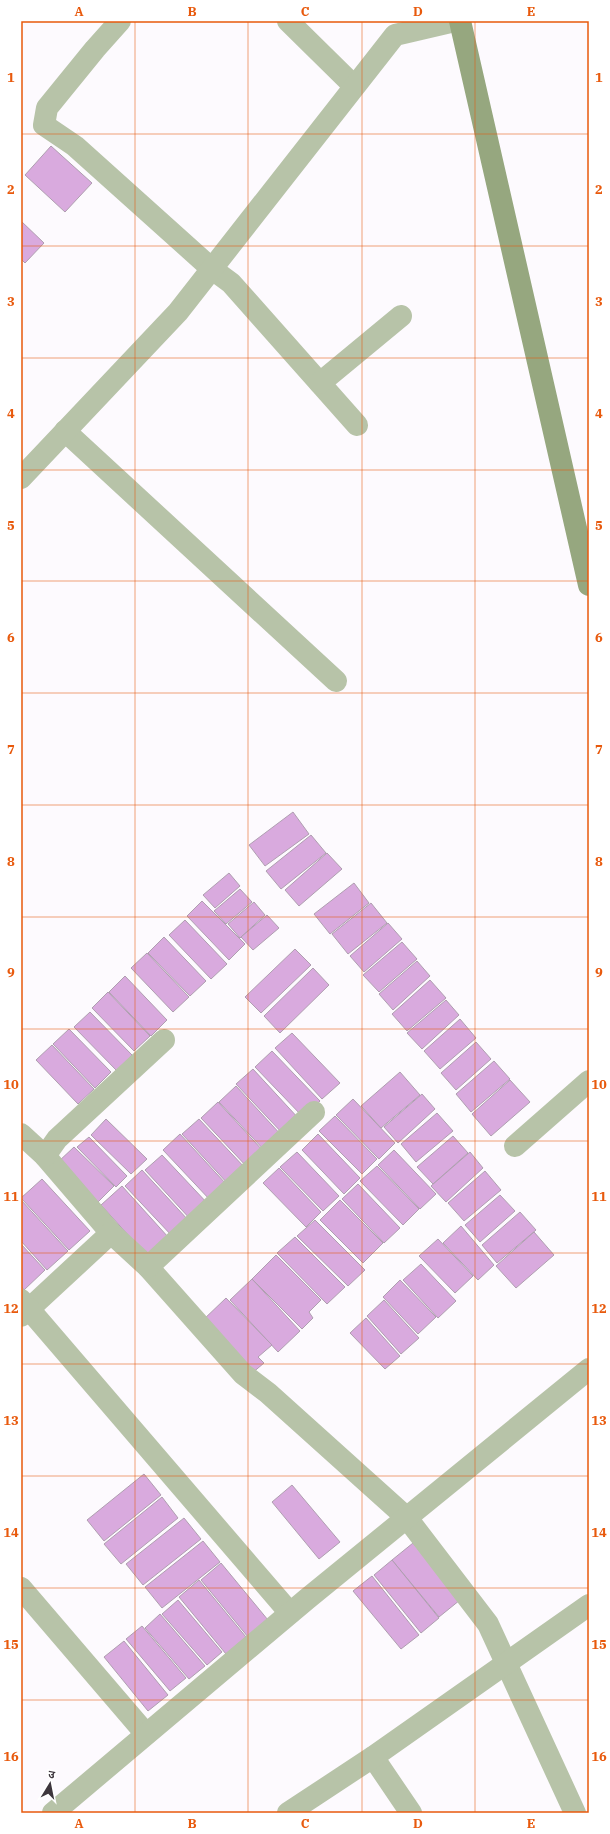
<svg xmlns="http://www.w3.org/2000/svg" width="610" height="1834" font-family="'IBM Plex Serif','Noto Sans Devanagari',serif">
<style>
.building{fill:#d9aade;stroke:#af9eb0}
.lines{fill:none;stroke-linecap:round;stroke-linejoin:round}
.street{stroke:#b7c3a8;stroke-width:22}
.secondary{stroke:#96a77f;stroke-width:22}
.grid{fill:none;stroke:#e8590c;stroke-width:1;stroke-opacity:0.55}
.neatline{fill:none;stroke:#e8590c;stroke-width:1.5}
.grid-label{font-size:13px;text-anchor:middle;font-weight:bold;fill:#e8590c}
</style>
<rect width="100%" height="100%" fill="#fdfafe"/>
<g class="building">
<polygon points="51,146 92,183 65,212 25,175"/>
<polygon points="21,221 44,243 25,263 21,259"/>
<polygon points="293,812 309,834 265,866 249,845"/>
<polygon points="311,835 326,853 281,889 266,871"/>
<polygon points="327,853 342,869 299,906 285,890"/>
<polygon points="229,873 240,886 215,908 203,895"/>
<polygon points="354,883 369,903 330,934 314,914"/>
<polygon points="240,889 252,902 226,924 214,911"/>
<polygon points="202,901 245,944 229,960 187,916"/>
<polygon points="254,902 265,915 240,938 228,924"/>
<polygon points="371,903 387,923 348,954 332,934"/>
<polygon points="267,915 279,928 253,950 241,937"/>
<polygon points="185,920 227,964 211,979 169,935"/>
<polygon points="388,923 402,939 364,972 350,956"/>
<polygon points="164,937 206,981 190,996 148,953"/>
<polygon points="402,942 417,959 379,992 363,975"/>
<polygon points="295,949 311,965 261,1013 245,997"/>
<polygon points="147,953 189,997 173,1012 131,968"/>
<polygon points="417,961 430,976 393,1010 379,994"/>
<polygon points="313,968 329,985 280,1033 264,1016"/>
<polygon points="125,976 167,1020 151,1036 109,992"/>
<polygon points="430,980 446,998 407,1031 392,1014"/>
<polygon points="108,992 150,1036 134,1051 92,1008"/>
<polygon points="446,1000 459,1015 422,1049 407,1033"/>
<polygon points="90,1012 132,1055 117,1071 74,1027"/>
<polygon points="460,1019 476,1038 440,1069 424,1051"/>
<polygon points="69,1029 111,1072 95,1088 53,1044"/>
<polygon points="292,1033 340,1083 322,1099 275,1048"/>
<polygon points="476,1042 491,1059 456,1090 441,1073"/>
<polygon points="52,1045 94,1089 78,1104 36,1060"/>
<polygon points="272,1051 320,1101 303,1117 255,1067"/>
<polygon points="494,1061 510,1079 471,1112 456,1094"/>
<polygon points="253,1069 300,1120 284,1135 236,1084"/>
<polygon points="400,1072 420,1095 381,1128 361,1106"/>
<polygon points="510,1080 530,1102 491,1136 472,1114"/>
<polygon points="236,1086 283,1137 266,1152 219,1102"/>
<polygon points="422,1094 435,1109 398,1143 384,1127"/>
<polygon points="353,1099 395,1143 379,1159 336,1115"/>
<polygon points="218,1102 265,1153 248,1168 201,1118"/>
<polygon points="437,1113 453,1131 416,1162 401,1144"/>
<polygon points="335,1116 377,1159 362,1174 319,1131"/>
<polygon points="106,1119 147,1159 131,1174 91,1135"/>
<polygon points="199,1119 246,1169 229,1185 182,1134"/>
<polygon points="180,1134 227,1185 211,1201 163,1150"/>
<polygon points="318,1134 360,1178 344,1194 302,1150"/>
<polygon points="453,1136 468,1153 433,1184 417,1167"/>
<polygon points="89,1137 127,1176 116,1187 77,1147"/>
<polygon points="74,1147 114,1186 98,1202 58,1162"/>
<polygon points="394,1150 436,1194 420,1209 378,1165"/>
<polygon points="297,1152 339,1196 323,1211 280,1167"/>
<polygon points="470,1152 483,1168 446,1202 431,1186"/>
<polygon points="162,1155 209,1205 192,1221 145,1170"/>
<polygon points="377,1166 419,1209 403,1225 360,1181"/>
<polygon points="279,1168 321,1212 306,1227 263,1183"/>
<polygon points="142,1170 189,1221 173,1237 125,1186"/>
<polygon points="485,1171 501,1190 464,1221 448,1203"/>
<polygon points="42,1179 90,1231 69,1250 21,1198"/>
<polygon points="358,1184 400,1228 384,1243 342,1199"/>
<polygon points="122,1186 169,1238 148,1257 101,1205"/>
<polygon points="500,1195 515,1211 480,1242 465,1225"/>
<polygon points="21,1200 68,1251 47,1270 21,1241"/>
<polygon points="340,1200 383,1243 363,1263 320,1220"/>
<polygon points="520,1212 536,1230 497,1263 482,1245"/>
<polygon points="315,1220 365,1270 348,1286 297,1236"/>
<polygon points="461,1226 494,1265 478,1280 443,1243"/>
<polygon points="534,1232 554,1255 516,1288 496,1266"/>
<polygon points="295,1237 345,1287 327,1304 277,1253"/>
<polygon points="438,1239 473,1276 455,1293 419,1256"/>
<polygon points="21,1244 45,1270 24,1290 21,1286"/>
<polygon points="276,1255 321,1300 309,1312 313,1318 302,1329 252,1279"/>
<polygon points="421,1264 456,1301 438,1318 403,1280"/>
<polygon points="252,1279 300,1331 278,1352 230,1300"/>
<polygon points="400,1280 436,1317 418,1334 383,1297"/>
<polygon points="226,1298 272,1345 258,1357 264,1363 251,1374 201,1322"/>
<polygon points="384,1300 419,1338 401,1354 367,1316"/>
<polygon points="366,1318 400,1356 385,1369 350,1333"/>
<polygon points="144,1474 161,1495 104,1541 87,1520"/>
<polygon points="292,1485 340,1542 319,1559 272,1502"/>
<polygon points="162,1497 178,1518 121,1564 104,1544"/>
<polygon points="184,1518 201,1539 143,1585 126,1564"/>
<polygon points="203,1541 220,1562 162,1608 145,1587"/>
<polygon points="413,1543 460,1600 439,1617 392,1560"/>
<polygon points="392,1560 439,1618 421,1633 374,1575"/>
<polygon points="221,1563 268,1620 248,1637 201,1580"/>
<polygon points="372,1576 419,1635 401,1649 353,1591"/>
<polygon points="199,1580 246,1637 226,1654 179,1597"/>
<polygon points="178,1600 222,1652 207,1665 162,1614"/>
<polygon points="160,1614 205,1666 189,1679 145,1628"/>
<polygon points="142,1626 186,1678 170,1691 126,1639"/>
<polygon points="124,1641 168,1695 148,1711 104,1657"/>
</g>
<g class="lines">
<g class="street">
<polyline points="120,21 95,49 47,108 44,125 75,146 212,269 231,283 357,425"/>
<polyline points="288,21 354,86"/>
<polyline points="320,383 401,316"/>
<polyline points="65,431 336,681"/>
<polyline points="21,478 178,312 395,35 455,21"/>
<polyline points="21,1134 45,1156 111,1233 148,1267 243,1374 268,1393 407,1518 488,1624 575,1813"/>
<polyline points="515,1146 589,1081"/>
<polyline points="45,1156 57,1139 164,1040"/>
<polyline points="148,1267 314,1112"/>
<polyline points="21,1300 29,1309 111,1233"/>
<polyline points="21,1316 29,1309 290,1613"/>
<polyline points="21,1588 146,1734"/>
<polyline points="373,1757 411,1813"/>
<polyline points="53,1813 307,1599 589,1369"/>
<polyline points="288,1813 373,1757 589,1605"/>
</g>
<polyline class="secondary" points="460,21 589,585"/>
</g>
<path class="grid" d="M135,21V1813M248,21V1813M362,21V1813M475,21V1813M21,134H589M21,246H589M21,358H589M21,470H589M21,581H589M21,693H589M21,805H589M21,917H589M21,1029H589M21,1141H589M21,1253H589M21,1364H589M21,1476H589M21,1588H589M21,1700H589"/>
<rect width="610" height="1834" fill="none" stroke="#ffffff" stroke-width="44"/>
<g transform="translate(50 1784) rotate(10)" stroke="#ffffff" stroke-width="3" paint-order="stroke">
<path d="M0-3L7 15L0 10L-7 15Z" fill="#3d363d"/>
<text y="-6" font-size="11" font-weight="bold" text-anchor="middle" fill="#3d363d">उ</text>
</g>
<rect x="22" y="22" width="566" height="1790" class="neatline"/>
<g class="grid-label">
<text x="79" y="16">A</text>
<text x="192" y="16">B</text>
<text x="305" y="16">C</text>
<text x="418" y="16">D</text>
<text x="531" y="16">E</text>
<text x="11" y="82">1</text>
<text x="599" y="82">1</text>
<text x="11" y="194">2</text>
<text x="599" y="194">2</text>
<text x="11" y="306">3</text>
<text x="599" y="306">3</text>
<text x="11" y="418">4</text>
<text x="599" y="418">4</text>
<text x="11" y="530">5</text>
<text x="599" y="530">5</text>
<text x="11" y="642">6</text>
<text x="599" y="642">6</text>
<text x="11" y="754">7</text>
<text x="599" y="754">7</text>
<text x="11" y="866">8</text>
<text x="599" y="866">8</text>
<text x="11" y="977">9</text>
<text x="599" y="977">9</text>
<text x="11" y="1089">10</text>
<text x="599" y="1089">10</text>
<text x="11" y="1201">11</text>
<text x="599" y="1201">11</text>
<text x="11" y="1313">12</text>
<text x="599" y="1313">12</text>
<text x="11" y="1425">13</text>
<text x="599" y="1425">13</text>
<text x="11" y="1537">14</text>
<text x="599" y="1537">14</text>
<text x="11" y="1649">15</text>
<text x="599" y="1649">15</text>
<text x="11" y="1761">16</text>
<text x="599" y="1761">16</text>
<text x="79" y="1828">A</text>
<text x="192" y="1828">B</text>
<text x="305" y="1828">C</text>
<text x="418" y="1828">D</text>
<text x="531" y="1828">E</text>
</g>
</svg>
